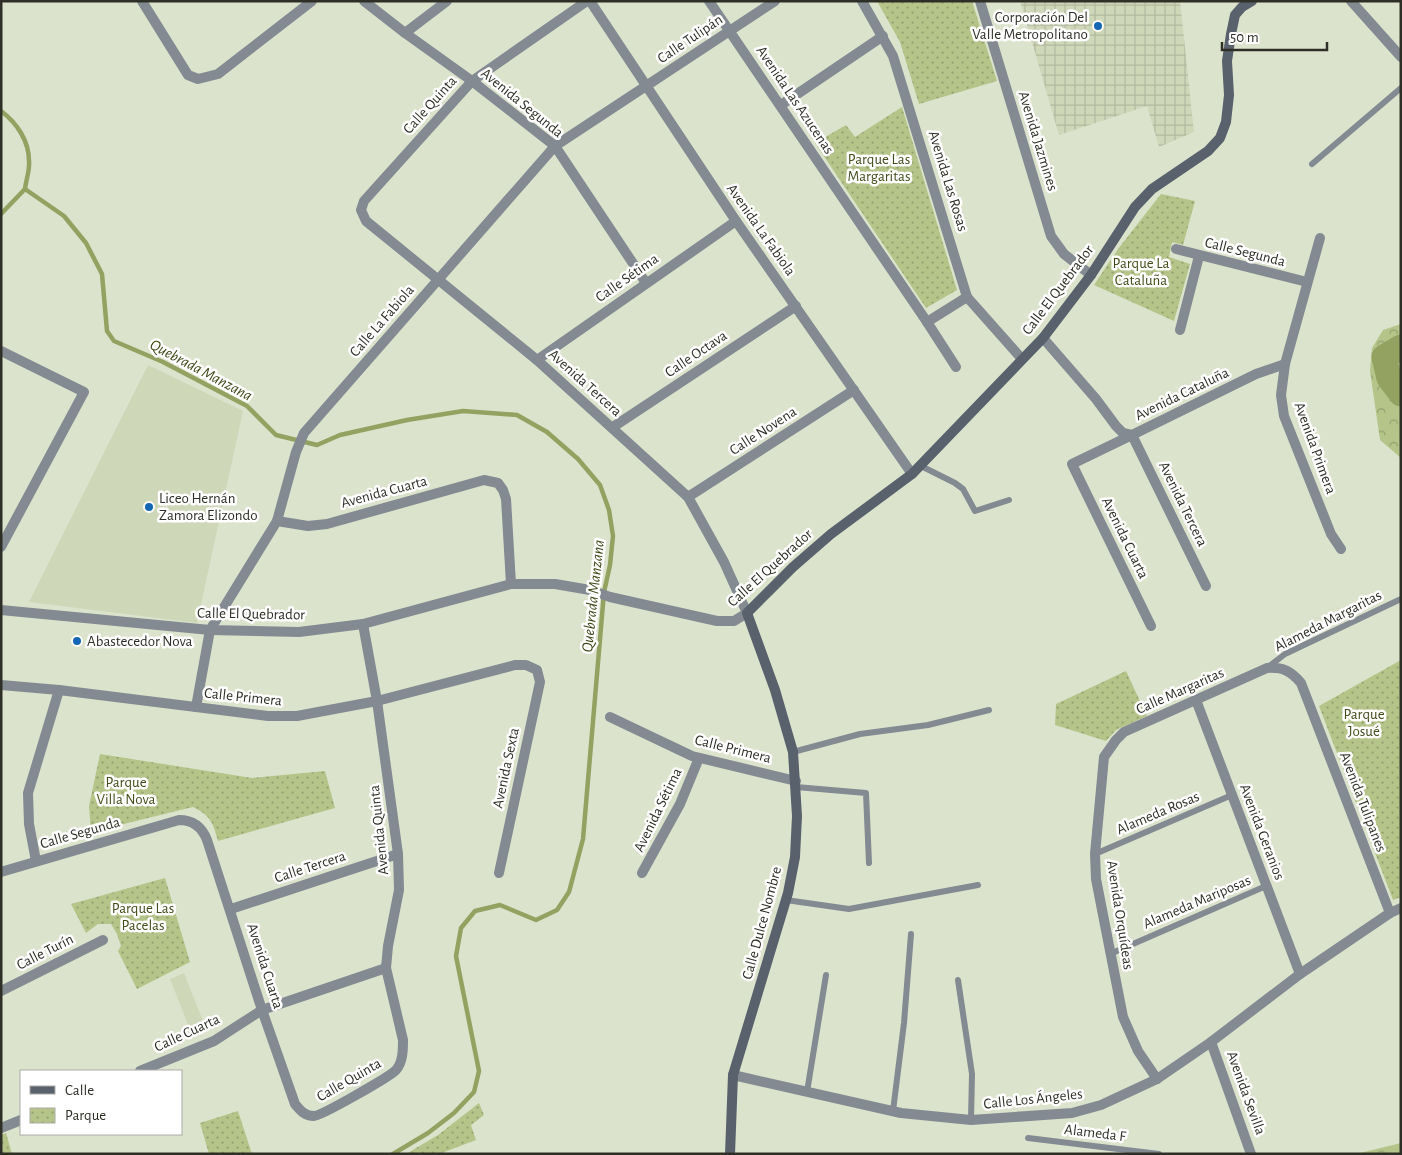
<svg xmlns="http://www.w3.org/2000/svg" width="1402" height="1155" font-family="'Alegreya Sans',sans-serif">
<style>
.built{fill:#cfd7b9}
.industrial{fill:url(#industrial-grid)}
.forest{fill:url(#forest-crowns)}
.park{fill:url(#park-dots)}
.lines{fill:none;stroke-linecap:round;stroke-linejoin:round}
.stream{stroke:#93a260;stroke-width:4.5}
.river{stroke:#93a260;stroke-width:25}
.lane{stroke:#838a92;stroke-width:6}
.street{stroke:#838a92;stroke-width:10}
.secondary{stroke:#58616c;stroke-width:10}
.poi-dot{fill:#1367b5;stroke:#fff;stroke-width:2}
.labels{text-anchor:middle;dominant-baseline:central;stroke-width:5;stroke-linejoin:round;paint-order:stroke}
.poi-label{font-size:15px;fill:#2e3027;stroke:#fff;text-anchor:start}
.street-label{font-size:15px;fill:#2e3027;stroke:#fff}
.park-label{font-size:15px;fill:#444e1c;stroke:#fff}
.water-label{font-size:16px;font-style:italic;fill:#3d4715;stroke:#fff}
</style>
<defs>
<pattern id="industrial-grid" width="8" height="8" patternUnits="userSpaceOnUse" patternTransform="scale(1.25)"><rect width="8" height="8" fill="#cfd7b9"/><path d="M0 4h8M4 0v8" fill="none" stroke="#b2b99f"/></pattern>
<pattern id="forest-crowns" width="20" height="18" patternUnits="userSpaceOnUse" patternTransform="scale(1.25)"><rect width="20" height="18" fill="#b5c489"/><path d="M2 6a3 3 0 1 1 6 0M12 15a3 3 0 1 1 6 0" fill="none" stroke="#94a070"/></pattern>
<pattern id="park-dots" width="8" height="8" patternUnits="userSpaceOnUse" patternTransform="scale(1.25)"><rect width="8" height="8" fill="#b5c489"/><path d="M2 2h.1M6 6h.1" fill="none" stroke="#94a070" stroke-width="1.8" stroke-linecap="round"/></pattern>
</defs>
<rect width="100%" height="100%" fill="#dce3cc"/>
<g class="built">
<polygon points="148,365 243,411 197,623 29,602"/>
<polygon points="184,973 205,1026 191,1032 170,979"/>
</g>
<polygon class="industrial" points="1020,1 1180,1 1194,132 1159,147 1147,106 1059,135"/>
<g class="forest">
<polygon points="1401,324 1401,458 1380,440 1370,371 1372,348 1383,330"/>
<polygon points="1401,1143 1401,1154 1356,1154"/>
</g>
<g class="park">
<polygon points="877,1 972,1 997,81 919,104 900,42"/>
<polygon points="902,107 957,290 926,308 815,143 846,125 855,137"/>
<polygon points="1161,194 1195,201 1183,245 1172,242 1169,257 1190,264 1174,321 1094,285 1118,249"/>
<polygon points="1401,660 1401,897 1393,900 1319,706"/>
<polygon points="1126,671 1147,716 1116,730 1106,741 1055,725 1056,704"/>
<path d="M100,754L252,778L325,771L335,808L218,841C213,823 211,816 193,807L91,832L89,806Z"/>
<polygon points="165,878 190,962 137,989 118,951 121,946 117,934 111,924 98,924 86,933 71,904"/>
<polygon points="479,1103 484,1115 471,1125 476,1140 439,1154 406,1154 438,1135"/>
<polygon points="238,1111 252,1154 209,1154 200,1123"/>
<polygon points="6,1133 12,1154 1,1154 1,1135"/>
</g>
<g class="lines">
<g class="stream">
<path d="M1,111C17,123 29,141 29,161C30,170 26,180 25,189"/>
<polyline points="25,189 64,216 86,243 102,274 107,331 114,341 163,362 247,406 276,435 317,445 340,435 407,420 463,411 517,415 547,432 578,459 600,485 609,510 613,536 610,565 604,592 583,839 569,892 557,910 536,920 500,905 475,911 461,928 456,956 479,1071 474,1092 454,1113 428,1133 393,1154"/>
<polyline points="1,214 25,189"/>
</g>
<polyline class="river" points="1401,347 1384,357 1389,378 1401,394"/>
<g class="lane">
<polyline points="1312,164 1401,88"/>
<polyline points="919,465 955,483 963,489 975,511 1009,500"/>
<polyline points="1267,668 1285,654 1401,599"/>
<polyline points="793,752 860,734 928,725 989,710"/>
<polyline points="796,787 866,793 869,863"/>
<polyline points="1095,854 1232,795"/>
<polyline points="786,900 849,909 978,885"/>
<polyline points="1110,954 1266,886"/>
<polyline points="958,980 972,1074 971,1120"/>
<polyline points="807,1092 826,975"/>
<polyline points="893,1111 904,1023 911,934"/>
<polyline points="1028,1138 1159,1154"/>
</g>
<g class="street">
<polyline points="142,1 188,75 198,79 218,74 312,1"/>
<polyline points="364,1 405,33 472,81 555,146 646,283"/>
<polyline points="590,1 736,221 912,474"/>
<polyline points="709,1 927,322 956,367"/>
<polyline points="862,1 893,56 967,297 1022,359"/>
<polyline points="980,1 1051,236 1064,254 1091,275"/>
<polyline points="1351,1 1401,57"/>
<polyline points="405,33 447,1"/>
<polyline points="781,105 883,36"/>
<polyline points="1320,238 1285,364 1281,395 1284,416 1331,534 1341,549"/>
<polyline points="1176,249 1307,282"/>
<polyline points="927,322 967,297"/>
<polyline points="1180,330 1199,256"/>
<polyline points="1043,338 1096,399 1116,426 1123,433 1132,435 1256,374 1285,364"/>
<polyline points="1,351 84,392 1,547"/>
<polyline points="537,360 736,221"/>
<polyline points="613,427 796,306"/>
<polyline points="688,497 854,390"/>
<polyline points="277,521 308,526 327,524 484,480 498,483 503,490 506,499 511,584"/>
<polyline points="1,610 210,630 299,632 363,624 511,584 555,584 590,590 610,597 717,621 734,621 747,613 724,562 688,497 537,360 366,221 361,210 364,201 472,81 587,1"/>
<polyline points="1151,626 1072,464 1132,435 1206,586"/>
<polyline points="1,685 59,690 268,716 297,716 377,701 515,665 526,665 537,670 540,682 499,873"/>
<polyline points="1196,700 1300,974"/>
<polyline points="196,707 210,630 277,521 296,452 304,433 555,146 775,1"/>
<polyline points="610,717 692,756 796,781"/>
<polyline points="36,861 29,824 28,793 59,690"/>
<path d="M1,872L179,820C193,820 202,827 207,840L262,1010L295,1104C301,1111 305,1116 314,1116C321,1116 391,1076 396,1070C403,1062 403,1050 403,1040L386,968L388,946L399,890L398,854L377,701L363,624"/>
<polyline points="642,873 680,804 699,758"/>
<polyline points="231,909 398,854"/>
<polyline points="1,991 103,940"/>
<polyline points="1211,1042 1251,1154"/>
<polyline points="140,1071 214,1041 262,1010 386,968"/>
<polyline points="733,1075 901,1113 971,1120 1072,1113 1101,1105 1157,1079 1211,1042 1300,974 1390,913 1401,908"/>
<path d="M1157,1079L1138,1051L1123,1017L1096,879L1095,854L1104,757L1116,740L1124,732L1267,668C1283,667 1291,671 1301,683L1390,913"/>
<polyline points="1,1128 21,1120"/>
</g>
<polyline class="secondary" points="730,1154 733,1075 788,893 795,857 797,816 793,752 775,690 747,613 793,567 831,534 912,474 1043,338 1091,275 1135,207 1152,189 1208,151 1220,138 1226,122 1229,95 1227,61 1231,34 1235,15 1242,7 1252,1"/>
</g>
<g class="poi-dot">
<circle cx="1098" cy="26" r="5"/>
<circle cx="149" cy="507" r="5"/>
<circle cx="77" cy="641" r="5"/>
</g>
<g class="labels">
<g class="poi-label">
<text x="1088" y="17" text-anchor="end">Corporación Del<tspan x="1088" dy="17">Valle Metropolitano</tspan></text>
<text x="159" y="498">Liceo Hernán<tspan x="159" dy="17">Zamora Elizondo</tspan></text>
<text x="87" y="641">Abastecedor Nova</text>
</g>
<g class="street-label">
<text transform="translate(690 39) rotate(-34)">Calle Tulipán</text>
<text transform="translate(795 100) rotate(56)">Avenida Las Azucenas</text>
<text transform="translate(522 103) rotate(39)">Avenida Segunda</text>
<text transform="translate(430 105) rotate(-48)">Calle Quinta</text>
<text transform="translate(1038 141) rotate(73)">Avenida Jazmines</text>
<text transform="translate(948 181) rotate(73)">Avenida Las Rosas</text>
<text transform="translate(761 230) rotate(55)">Avenida La Fabiola</text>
<text transform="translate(1245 252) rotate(14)">Calle Segunda</text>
<text transform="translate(627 278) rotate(-35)">Calle Sétima</text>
<text transform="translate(1058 290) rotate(-53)">Calle El Quebrador</text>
<text transform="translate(382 321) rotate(-49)">Calle La Fabiola</text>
<text transform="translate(696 354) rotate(-34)">Calle Octava</text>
<text transform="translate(585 383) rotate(42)">Avenida Tercera</text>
<text transform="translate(1182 394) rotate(-26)">Avenida Cataluña</text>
<text transform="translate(763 431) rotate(-33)">Calle Novena</text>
<text transform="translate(1315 448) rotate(70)">Avenida Primera</text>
<text transform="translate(384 492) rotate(-15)">Avenida Cuarta</text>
<text transform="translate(1183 504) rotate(64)">Avenida Tercera</text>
<text transform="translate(1125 538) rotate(64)">Avenida Cuarta</text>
<text transform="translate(770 568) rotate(-42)">Calle El Quebrador</text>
<text transform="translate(251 614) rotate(1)">Calle El Quebrador</text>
<text transform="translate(1328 621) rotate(-27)">Alameda Margaritas</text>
<text transform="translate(1180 691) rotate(-24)">Calle Margaritas</text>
<text transform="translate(243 697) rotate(6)">Calle Primera</text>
<text transform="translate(733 749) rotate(14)">Calle Primera</text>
<text transform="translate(506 768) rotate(-78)">Avenida Sexta</text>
<text transform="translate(1363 802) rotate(69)">Avenida Tulipanes</text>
<text transform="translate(658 810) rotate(-64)">Avenida Sétima</text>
<text transform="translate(1158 813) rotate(-23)">Alameda Rosas</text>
<text transform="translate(379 830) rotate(-96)">Avenida Quinta</text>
<text transform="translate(1262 832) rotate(69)">Avenida Geranios</text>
<text transform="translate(80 833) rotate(-16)">Calle Segunda</text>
<text transform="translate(310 867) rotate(-18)">Calle Tercera</text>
<text transform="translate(1197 902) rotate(-23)">Alameda Mariposas</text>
<text transform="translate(1120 915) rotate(81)">Avenida Orquídeas</text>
<text transform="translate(762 923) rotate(-75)">Calle Dulce Nombre</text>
<text transform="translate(45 952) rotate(-27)">Calle Turín</text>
<text transform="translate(265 966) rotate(72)">Avenida Cuarta</text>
<text transform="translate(187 1033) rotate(-25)">Calle Cuarta</text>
<text transform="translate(349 1080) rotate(-30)">Calle Quinta</text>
<text transform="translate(1246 1093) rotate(70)">Avenida Sevilla</text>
<text transform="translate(1033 1099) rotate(-6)">Calle Los Ángeles</text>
<text transform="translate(1095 1133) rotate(7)">Alameda F</text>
</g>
<g class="park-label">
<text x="879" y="159">Parque Las<tspan x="879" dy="17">Margaritas</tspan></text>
<text x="1141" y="263">Parque La<tspan x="1141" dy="17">Cataluña</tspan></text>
<text x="1364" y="714">Parque<tspan x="1364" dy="17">Josué</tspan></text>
<text x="126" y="782">Parque<tspan x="126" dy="17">Villa Nova</tspan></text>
<text x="143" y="908">Parque Las<tspan x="143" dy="17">Pacelas</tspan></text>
</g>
<g class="water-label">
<text transform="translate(201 370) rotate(28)">Quebrada Manzana</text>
<text transform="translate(593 596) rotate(-84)">Quebrada Manzana</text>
</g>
</g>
<rect width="1402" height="1155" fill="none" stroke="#2e3027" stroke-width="5"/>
<rect x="20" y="1070" width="162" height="65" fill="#ffffff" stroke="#abaca9"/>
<rect x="30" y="1086" width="25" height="8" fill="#58616c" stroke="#abaca9"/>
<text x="65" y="1095" font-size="15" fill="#2e3027">Calle</text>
<rect x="30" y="1108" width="25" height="15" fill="url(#park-dots)" stroke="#abaca9"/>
<text x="65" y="1120" font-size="15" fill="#2e3027">Parque</text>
<path d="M1222 42v8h105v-8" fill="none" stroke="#2e3027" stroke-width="2.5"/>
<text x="1230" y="42" font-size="15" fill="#2e3027" stroke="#ffffff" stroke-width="4" paint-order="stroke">50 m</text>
</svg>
